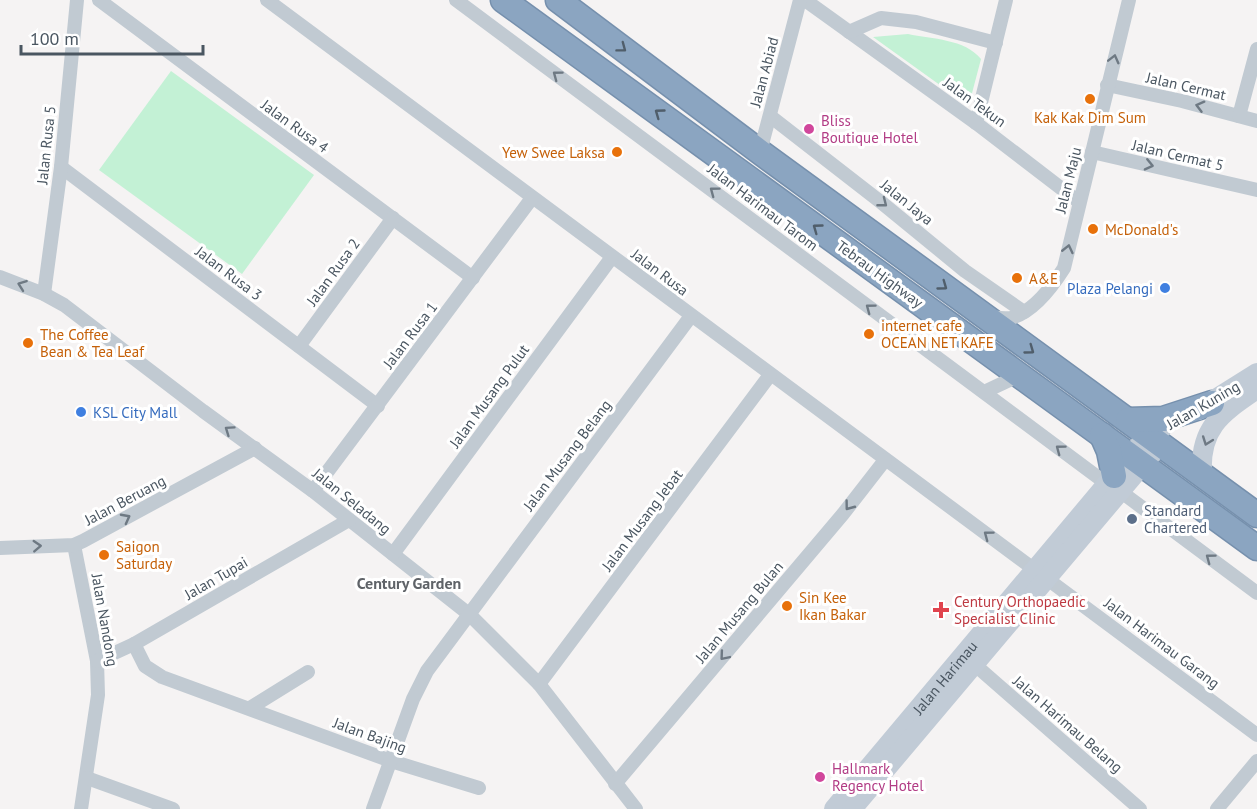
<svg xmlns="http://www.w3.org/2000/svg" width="1257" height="809" font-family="'PT Sans',sans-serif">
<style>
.green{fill:#c3f1d5}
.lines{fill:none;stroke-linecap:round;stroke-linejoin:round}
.highway-casing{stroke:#7690ad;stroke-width:27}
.street{stroke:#c1cad2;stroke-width:14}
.secondary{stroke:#c1cbd6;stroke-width:20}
.highway{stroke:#8ba5c1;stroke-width:24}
.oneway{stroke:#505e6b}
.oneway2{stroke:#6e7983}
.oneway3{stroke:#6e7984}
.food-dot{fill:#e8710a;stroke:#fff;stroke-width:2}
.hotel-dot{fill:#d1479c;stroke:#fff;stroke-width:2}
.shop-dot{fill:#3f7fe0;stroke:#fff;stroke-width:2}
.service-dot{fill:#5c6f8a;stroke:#fff;stroke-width:2}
.health-dot{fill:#e0444e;stroke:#fff;stroke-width:2}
.labels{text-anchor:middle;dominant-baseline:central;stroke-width:6;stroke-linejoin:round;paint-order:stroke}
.street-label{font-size:15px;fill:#4a5661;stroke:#fff}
.food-label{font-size:15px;fill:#c56008;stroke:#fff;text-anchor:start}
.hotel-label{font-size:15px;fill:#b23c85;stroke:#fff;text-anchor:start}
.shop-label{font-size:15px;fill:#366cbe;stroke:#fff;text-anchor:end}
.service-label{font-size:15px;fill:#4e5e75;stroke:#fff;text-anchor:start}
.health-label{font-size:15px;fill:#be3a42;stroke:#fff;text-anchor:start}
.neighbourhood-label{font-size:16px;font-weight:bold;fill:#5f6368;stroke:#fff}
</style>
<rect width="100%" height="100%" fill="#f5f3f3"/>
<g class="green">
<path d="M908,34C932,39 965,39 981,59L971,97L964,100L958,98L873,37Z"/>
<polygon points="171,71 314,175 242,274 99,170"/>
</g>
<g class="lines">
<g class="highway-casing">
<g id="highway">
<polyline points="503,0 1257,548"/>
<polyline points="558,0 760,152 1257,515"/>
<polyline points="1128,420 1163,419 1212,403"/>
<polyline points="1102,435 1109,451 1114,476"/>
</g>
</g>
<g class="street">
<polyline points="99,0 473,278"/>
<polyline points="267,0 1035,570"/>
<polyline points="456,0 1107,484"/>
<polyline points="805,0 976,123 1079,202"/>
<polyline points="849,32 881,18 916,22 996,43"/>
<polyline points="1107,85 1182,101 1257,121"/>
<polyline points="770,116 882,203 965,271 1024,312"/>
<polyline points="1239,116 1257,49"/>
<polyline points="976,123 1006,0"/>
<polyline points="760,152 800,0"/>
<polyline points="1092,152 1257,190"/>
<polyline points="61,167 378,406"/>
<polyline points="0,277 44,294 64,305 203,411 313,491 470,615 539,684 636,809"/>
<polyline points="44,294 61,167 77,0"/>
<path d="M991,317C998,318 1004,319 1011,318C1033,312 1052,287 1064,268L1129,0"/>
<polyline points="299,346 393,218"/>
<polyline points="984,392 1020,375"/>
<polyline points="313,491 532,198"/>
<polyline points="1120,491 1257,593"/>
<polyline points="74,545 97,661 98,695 81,809"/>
<polyline points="0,548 74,545 83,541 255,448"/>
<polyline points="393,554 612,257"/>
<polyline points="1046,578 1257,735"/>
<polyline points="134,644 145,666 162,677 391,761 479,788"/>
<polyline points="97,661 134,644 349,520"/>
<polyline points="974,664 1140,809"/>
<polyline points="539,684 770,375"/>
<polyline points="250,708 308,672"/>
<polyline points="87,778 173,809"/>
<polyline points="615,784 843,514 885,460"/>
<polyline points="373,809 413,699 427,671 691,316"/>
<polyline points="1217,809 1257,761"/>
</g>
<g class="secondary">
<polyline points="1198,410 1257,373"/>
<path d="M1202,475C1199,427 1222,413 1257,389"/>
<path id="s1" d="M834,809L1148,435L1162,428"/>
<polyline points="852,809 1160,444"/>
</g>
<use href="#highway" class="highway"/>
</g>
<defs><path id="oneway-chevron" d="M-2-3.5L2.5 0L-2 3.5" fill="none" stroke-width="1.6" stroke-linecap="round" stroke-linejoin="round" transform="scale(1.5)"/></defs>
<g class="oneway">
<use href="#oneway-chevron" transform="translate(622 48) rotate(37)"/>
<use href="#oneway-chevron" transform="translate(659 113) rotate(-144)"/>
<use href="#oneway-chevron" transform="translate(817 228) rotate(-144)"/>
<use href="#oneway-chevron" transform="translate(943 286) rotate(36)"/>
<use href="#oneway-chevron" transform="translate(1030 350) rotate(36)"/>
</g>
<g class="oneway2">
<use href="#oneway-chevron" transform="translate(1114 59) rotate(-76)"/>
<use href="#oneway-chevron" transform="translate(557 75) rotate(-143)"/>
<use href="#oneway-chevron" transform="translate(1200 106) rotate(-165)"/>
<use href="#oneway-chevron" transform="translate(1149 165) rotate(13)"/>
<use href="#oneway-chevron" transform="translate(714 191) rotate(-143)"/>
<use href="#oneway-chevron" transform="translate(883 203) rotate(38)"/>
<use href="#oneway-chevron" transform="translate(1068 249) rotate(-77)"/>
<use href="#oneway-chevron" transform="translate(22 285) rotate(-160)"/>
<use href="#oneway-chevron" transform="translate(870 308) rotate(-143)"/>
<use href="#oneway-chevron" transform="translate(229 430) rotate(-145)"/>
<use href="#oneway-chevron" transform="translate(1060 449) rotate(-143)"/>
<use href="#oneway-chevron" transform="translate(849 506) rotate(127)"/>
<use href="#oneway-chevron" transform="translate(126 518) rotate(-28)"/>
<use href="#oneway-chevron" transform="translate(988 535) rotate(-143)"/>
<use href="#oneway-chevron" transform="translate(37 546) rotate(-3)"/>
<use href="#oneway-chevron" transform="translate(1210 558) rotate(-143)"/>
<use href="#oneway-chevron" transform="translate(724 656) rotate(130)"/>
</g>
<use class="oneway3" href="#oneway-chevron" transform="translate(1207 441) rotate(110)"/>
<g class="food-dot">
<circle cx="1090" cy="99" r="6"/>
<circle cx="617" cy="152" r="6"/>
<circle cx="1093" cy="229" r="6"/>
<circle cx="1017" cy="278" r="6"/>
<circle cx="869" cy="334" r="6"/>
<circle cx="28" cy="343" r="6"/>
<circle cx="104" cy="555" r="6"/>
<circle cx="787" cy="606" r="6"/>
</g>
<g class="hotel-dot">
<circle cx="809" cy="129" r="6"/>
<circle cx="820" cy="777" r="6"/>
</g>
<g class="shop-dot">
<circle cx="1165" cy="288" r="6"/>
<circle cx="81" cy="412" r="6"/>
</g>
<circle class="service-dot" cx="1132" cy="519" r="6"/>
<path class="health-dot" d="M938 601h6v6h6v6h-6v6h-6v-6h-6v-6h6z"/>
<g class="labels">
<g class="street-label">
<text transform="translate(764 72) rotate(-75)">Jalan Abiad</text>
<text transform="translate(1186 86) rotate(13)">Jalan Cermat</text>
<text transform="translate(975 102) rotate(36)">Jalan Tekun</text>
<text transform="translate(295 126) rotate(36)">Jalan Rusa 4</text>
<text transform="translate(46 145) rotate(-84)">Jalan Rusa 5</text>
<text transform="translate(1178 155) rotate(13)">Jalan Cermat 5</text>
<text transform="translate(1068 180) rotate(-76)">Jalan Maju</text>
<text transform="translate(907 202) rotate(39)">Jalan Jaya</text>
<text transform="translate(763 207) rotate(37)">Jalan Harimau Tarom</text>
<text transform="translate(333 272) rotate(-54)">Jalan Rusa 2</text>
<text transform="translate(660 272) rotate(37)">Jalan Rusa</text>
<text transform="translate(229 273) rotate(37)">Jalan Rusa 3</text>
<text transform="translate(880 274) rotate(36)">Tebrau Highway</text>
<text transform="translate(410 335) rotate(-53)">Jalan Rusa 1</text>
<text transform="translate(489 396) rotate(-54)">Jalan Musang Pulut</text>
<text transform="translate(1203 405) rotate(-30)">Jalan Kuning</text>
<text transform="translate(567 455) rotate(-53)">Jalan Musang Belang</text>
<text transform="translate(125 500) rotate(-28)">Jalan Beruang</text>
<text transform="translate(352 501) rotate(39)">Jalan Seladang</text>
<text transform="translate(642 520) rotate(-53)">Jalan Musang Jebat</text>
<text transform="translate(216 578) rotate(-30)">Jalan Tupai</text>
<text transform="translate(739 612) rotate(-50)">Jalan Musang Bulan</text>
<text transform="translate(105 620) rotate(80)">Jalan Nandong</text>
<text transform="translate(1162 643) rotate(37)">Jalan Harimau Garang</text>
<text stroke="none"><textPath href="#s1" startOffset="172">Jalan Harimau</textPath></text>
<text transform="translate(1068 724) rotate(41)">Jalan Harimau Belang</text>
<text transform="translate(370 735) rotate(20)">Jalan Bajing</text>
</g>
<g class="food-label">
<text x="1090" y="117" text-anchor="middle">Kak Kak Dim Sum</text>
<text x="605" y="152" text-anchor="end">Yew Swee Laksa</text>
<text x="1105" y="229">McDonald's</text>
<text x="1029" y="278">A&amp;E</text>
<text x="881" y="325">internet cafe<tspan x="881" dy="17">OCEAN NET KAFE</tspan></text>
<text x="40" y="334">The Coffee<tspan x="40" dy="17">Bean &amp; Tea Leaf</tspan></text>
<text x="116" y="546">Saigon<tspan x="116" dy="17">Saturday</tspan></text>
<text x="799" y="597">Sin Kee<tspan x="799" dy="17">Ikan Bakar</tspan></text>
</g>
<g class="hotel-label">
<text x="821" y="120">Bliss<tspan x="821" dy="17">Boutique Hotel</tspan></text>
<text x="832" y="768">Hallmark<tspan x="832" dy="17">Regency Hotel</tspan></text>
</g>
<g class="shop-label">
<text x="1153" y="288">Plaza Pelangi</text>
<text x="93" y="412" text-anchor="start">KSL City Mall</text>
</g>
<g class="service-label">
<text x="1144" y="510">Standard<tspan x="1144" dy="17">Chartered</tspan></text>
</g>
<g class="health-label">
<text x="954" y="601">Century Orthopaedic<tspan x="954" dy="17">Specialist Clinic</tspan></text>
</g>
<g class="neighbourhood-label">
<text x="409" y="583">Century Garden</text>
</g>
</g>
<path d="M21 45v9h182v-9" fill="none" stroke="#4a5661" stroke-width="3"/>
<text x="30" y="45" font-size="18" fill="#4a5661" stroke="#ffffff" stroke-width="4.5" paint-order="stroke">100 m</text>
</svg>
